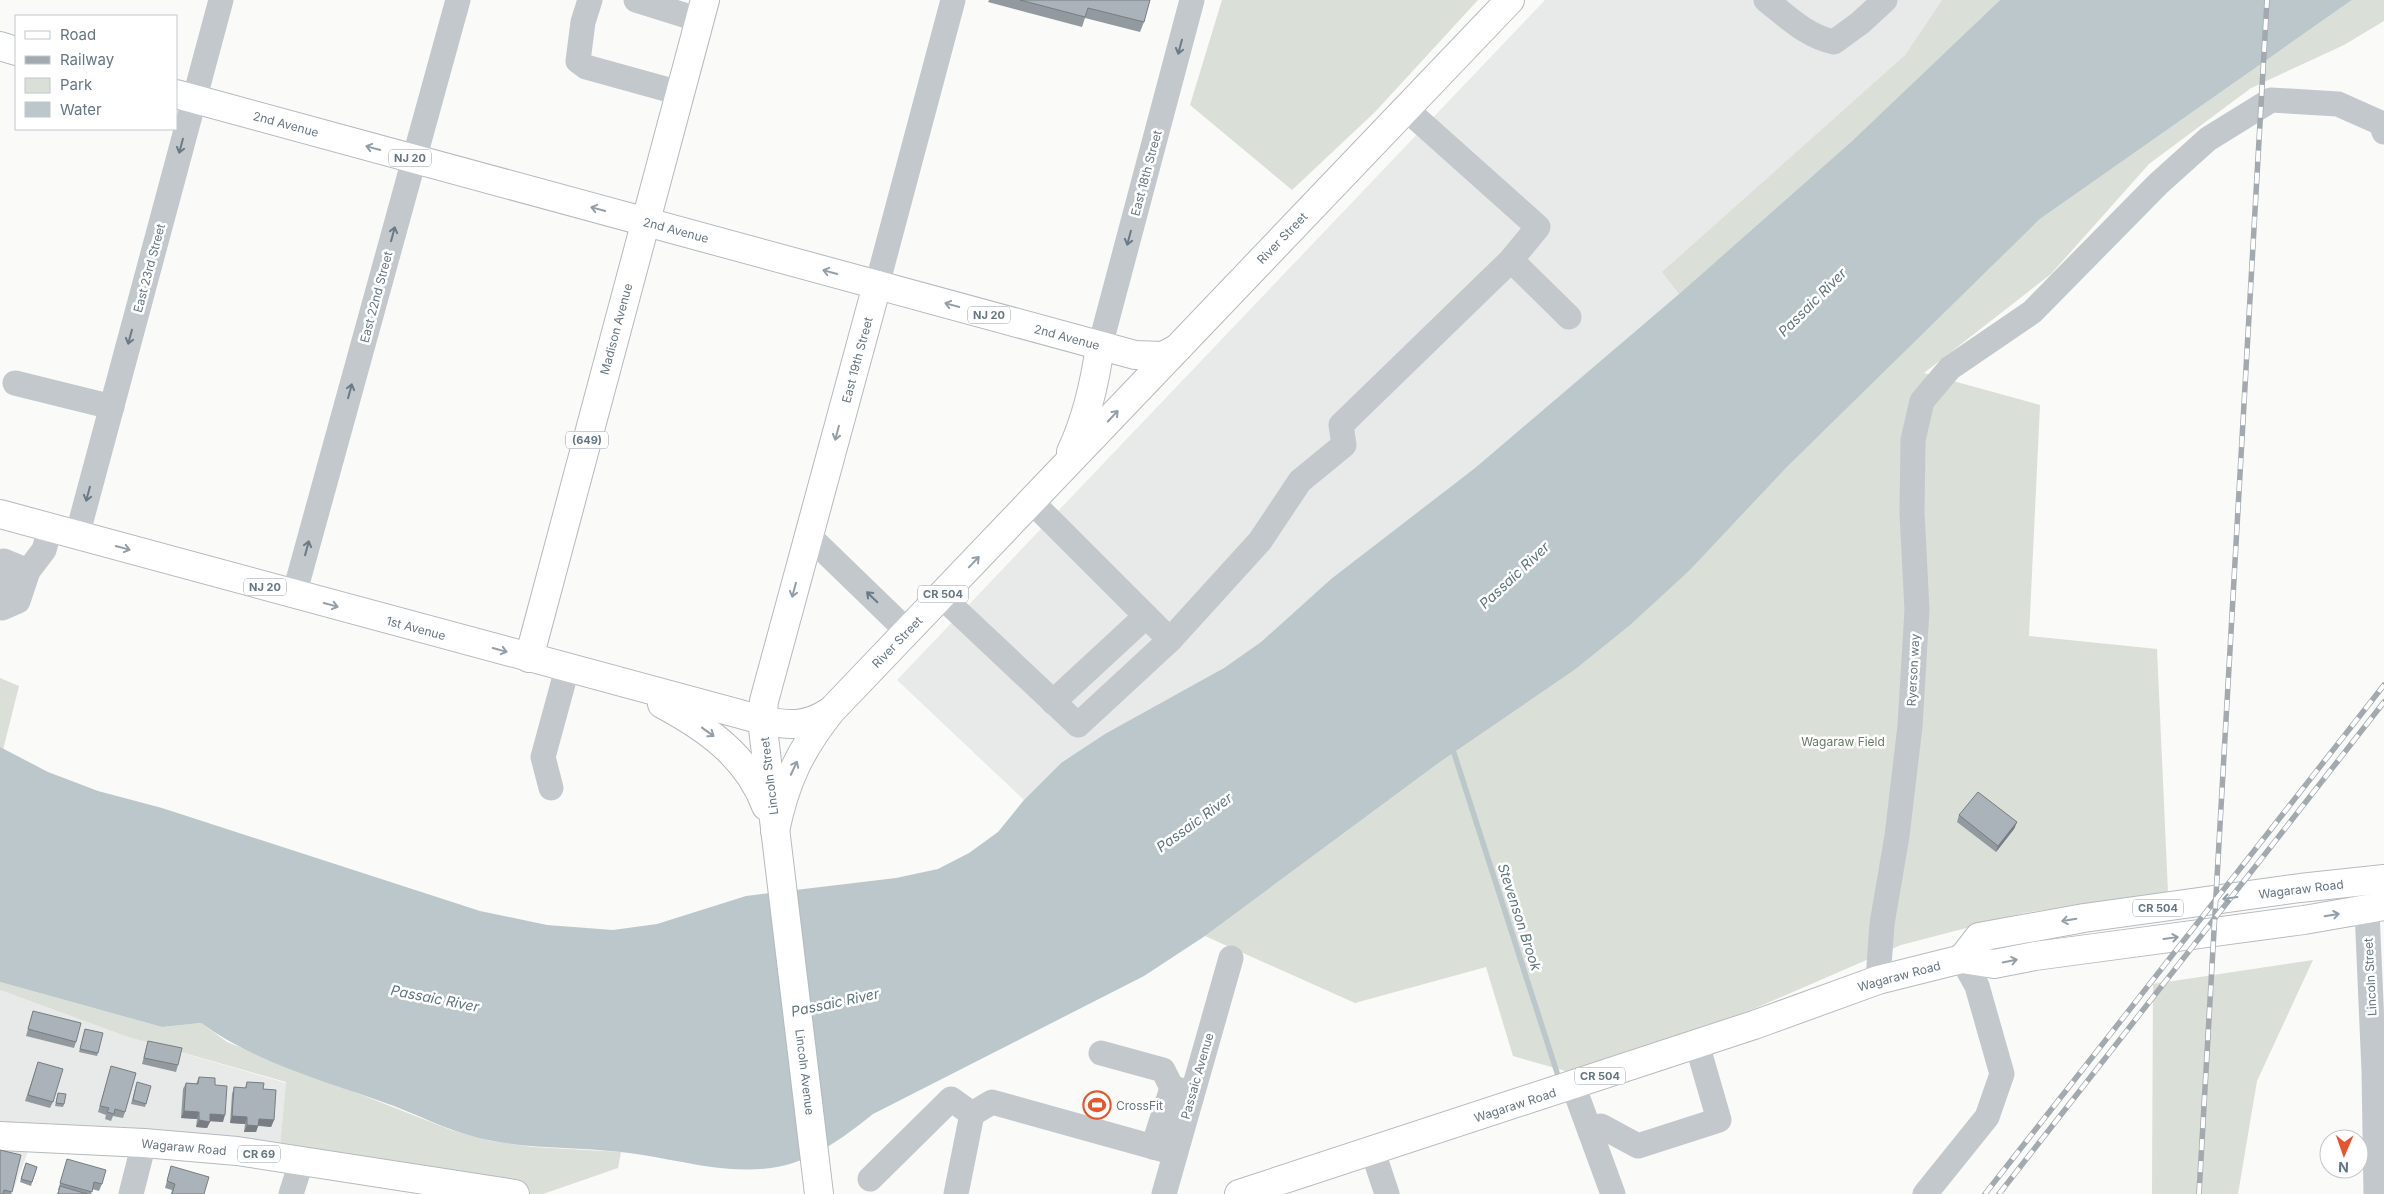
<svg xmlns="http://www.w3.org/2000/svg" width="2384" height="1194" font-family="Inter,sans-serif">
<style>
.built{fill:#e8e9e9}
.green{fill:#dadfd7}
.water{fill:#bbc7cb}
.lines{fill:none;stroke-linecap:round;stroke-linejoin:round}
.stream{stroke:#bbc7cb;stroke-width:5.5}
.major-casing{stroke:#b5babe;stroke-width:30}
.minor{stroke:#c3c8cc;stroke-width:25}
.major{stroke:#fff;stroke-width:28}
.rail-casing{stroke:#a2aab0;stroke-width:5.5}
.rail{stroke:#fff;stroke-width:4;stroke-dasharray:11;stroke-linecap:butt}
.wall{fill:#929a9f}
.shaded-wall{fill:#777d82}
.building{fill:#aab3b9;stroke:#777d82}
.oneway{stroke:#6a7a87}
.oneway2{stroke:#939fa8}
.labels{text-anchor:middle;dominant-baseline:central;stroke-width:5;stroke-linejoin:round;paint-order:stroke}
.shield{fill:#fff;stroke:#939fa8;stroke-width:1}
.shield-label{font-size:11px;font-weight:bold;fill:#657683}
.street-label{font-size:12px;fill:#657683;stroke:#fff}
.park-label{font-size:12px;fill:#687a64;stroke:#fff}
.poi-label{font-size:12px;fill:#657683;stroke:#fff;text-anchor:start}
.water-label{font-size:14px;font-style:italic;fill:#60757c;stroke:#fff}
</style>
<rect width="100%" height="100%" fill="#fafaf8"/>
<g class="built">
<polygon points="1545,0 1942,0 1905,55 1663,272 1679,294 1475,468 1331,579 1261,642 1224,668 1061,763 1024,800 897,680"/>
<polygon points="0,990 128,1037 286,1083 279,1157 33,1138 12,1194 0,1194"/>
</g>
<g class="green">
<polygon points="1222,0 1478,0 1375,112 1292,190 1190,105"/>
<polygon points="1942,0 2000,0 1852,141 1679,294 1662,272 1905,55"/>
<polygon points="2352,0 2384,0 2384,21 2344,45 2251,88 2149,164 2051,274 1924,373 2040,405 2029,636 2157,649 2168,892 2024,913 1901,945 1749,1011 1569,1072 1513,1056 1486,967 1355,1003 1205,936 1440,762 1573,671 1691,569 1786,468 2040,219"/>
<polygon points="0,678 19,686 3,750 0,747"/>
<polygon points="2313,960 2257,1081 2238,1194 2152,1194 2153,984"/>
<polygon points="0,982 162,1027 201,1023 227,1042 451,1130 491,1141 533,1147 621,1152 618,1168 543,1194 515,1194 279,1157 286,1082 128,1037 0,990"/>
</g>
<path class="water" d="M2000,0H2352L2040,219L1786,468L1691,569L1630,625L1573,671L1440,762L1205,936L1144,976L873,1114C843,1138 810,1163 771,1168C721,1175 670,1157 621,1152C578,1147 536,1149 493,1141C458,1135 427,1119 394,1106C328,1082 258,1064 201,1023L162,1027L0,982V747L48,772L98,791L162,808L480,911L547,925L613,930L657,924L746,896L896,878L938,869L969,853L998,832L1024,800L1061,763L1105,734L1224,668L1261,642L1331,579L1475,468L1679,294L1852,141Z"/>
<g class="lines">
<polyline class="stream" points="1454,753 1560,1082"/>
<g class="major-casing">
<g id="major">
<polyline points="0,46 16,51"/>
<polyline points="176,94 1135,355 1163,356 1176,349"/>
<path d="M1071,452C1087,418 1095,382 1100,346"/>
<path d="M0,514L762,720C788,726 807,727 829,712"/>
<polyline points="529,658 705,0"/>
<path d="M662,704C707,728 748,757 766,806"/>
<path d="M775,831C785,782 800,750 831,711L1510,0"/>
<polyline points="1962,959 1979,937 2084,918 2300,888 2384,879"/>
<polyline points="0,1136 144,1143 237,1151 515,1194"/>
<polyline points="819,1194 762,720 764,701 877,285"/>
<polyline points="1239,1194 1754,1025 1878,980 1962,959 1994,964 2035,956 2304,920 2384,906"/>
</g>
</g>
<g class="minor">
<polyline points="590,0 583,22 578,61 586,67 680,93"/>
<polyline points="636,0 700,20"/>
<path d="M1766,0C1788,17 1806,36 1834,42L1860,23L1885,0"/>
<polyline points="1406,109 1538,227 1511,260"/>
<polyline points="877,285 953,0"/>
<polyline points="1100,346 1192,0"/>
<polyline points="15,383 112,407"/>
<polyline points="1032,502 1170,640 1260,541 1300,481 1344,445 1341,425 1511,260 1569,317"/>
<polyline points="77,536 221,0"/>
<polyline points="809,536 907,631"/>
<polyline points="0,562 4,561 28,571"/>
<polyline points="0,583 28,571"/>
<polyline points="294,595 458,0"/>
<polyline points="941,596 1078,725 1170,640"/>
<polyline points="2,608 18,601 28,571 44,550 49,532"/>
<polyline points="1053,702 1146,616"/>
<polyline points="551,788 543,757 567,669"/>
<polyline points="2366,888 2374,1071 2376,1194"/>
<polyline points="1878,980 1882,924 1897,836 1910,726 1917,610 1912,513 1913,440 1922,401 1950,368 2032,312 2158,184 2208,139 2271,100 2338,104 2381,123 2384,132"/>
<polyline points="1101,1053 1163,1070 1172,1088"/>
<polyline points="1573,1085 1613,1194"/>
<polyline points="1590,1131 1601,1126 1638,1146 1719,1120 1697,1044"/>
<polyline points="1153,1147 1172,1088 1192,1093"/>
<polyline points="1373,1152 1387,1194"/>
<polyline points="870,1179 951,1099 972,1114"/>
<polyline points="131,1194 144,1143"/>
<polyline points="291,1194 302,1160"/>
<polyline points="956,1194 972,1114 992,1102 1175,1153"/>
<polyline points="1164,1194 1231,958"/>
<polyline points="1925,1194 1987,1117 2002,1074 1977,986 1962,959"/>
</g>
<use href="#major" class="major"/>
<g class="rail-casing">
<g id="rail">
<polyline points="1985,1194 2384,685"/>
<polyline points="1999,1194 2384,702"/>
<polyline points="2199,1194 2267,0"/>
</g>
</g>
<use href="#rail" class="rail"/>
</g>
<g class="wall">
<polygon points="989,0 1150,0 1144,22 1140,32 1085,18 1082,27 988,2"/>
<polygon points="1959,815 2017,822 2014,829 1996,852 1957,822"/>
<polygon points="33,1011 76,1042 74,1048 26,1036"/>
<polygon points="85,1029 98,1053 97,1056 79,1052"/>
<polygon points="148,1041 178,1065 176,1072 142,1064 146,1048"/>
<polygon points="38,1062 53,1102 50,1108 25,1101"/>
<polygon points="111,1066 125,1112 123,1118 113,1116 111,1121 105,1119 106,1115 98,1112"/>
<polygon points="199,1077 215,1085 223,1122 210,1121 207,1128 196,1127 197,1119 181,1118 183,1089 186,1083 196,1084"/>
<polygon points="247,1082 263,1089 274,1120 271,1127 258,1126 256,1132 244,1132 245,1124 230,1123 232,1094 234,1087 245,1088"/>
<polygon points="136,1085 151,1086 145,1107 131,1104"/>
<polygon points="58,1093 64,1104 63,1107 55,1106"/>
<polygon points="21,1155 11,1194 0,1194"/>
<polygon points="67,1159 102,1184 99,1191 92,1189 91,1194 57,1194 59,1190 58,1190"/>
<polygon points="26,1163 37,1167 31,1186 20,1182"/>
<polygon points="171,1166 204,1194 171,1194 172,1190 165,1188"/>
</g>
<g class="shaded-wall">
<polygon points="2017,822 2014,829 1996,852 1998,846"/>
<polygon points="184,1111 199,1112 197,1119 181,1118"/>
<polygon points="210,1114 225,1115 223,1122 208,1121"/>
<polygon points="232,1116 247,1117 245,1124 230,1123"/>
<polygon points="259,1119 274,1120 271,1127 256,1125"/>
<polygon points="199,1120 210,1122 207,1128 196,1127"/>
<polygon points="247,1125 258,1126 256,1132 244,1132"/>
</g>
<g class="building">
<polygon points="1020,0 1150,0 1144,22 1088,8 1085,17"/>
<polygon points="1978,792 2017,822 1998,846 1959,815"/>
<polygon points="33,1011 81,1023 76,1042 28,1029"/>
<polygon points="85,1029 103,1033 98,1053 80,1049"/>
<polygon points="148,1041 182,1048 178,1065 144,1058"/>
<polygon points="38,1062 63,1069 53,1102 28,1095"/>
<polygon points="111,1066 136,1073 125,1112 115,1109 114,1114 107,1112 109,1108 100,1106"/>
<polygon points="199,1077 215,1078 215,1085 227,1086 225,1115 210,1114 210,1122 199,1120 199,1112 184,1111 186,1083 198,1084"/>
<polygon points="137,1082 151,1086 146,1104 133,1100"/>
<polygon points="247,1082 264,1083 263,1089 276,1090 274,1120 259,1119 258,1126 247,1125 247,1117 232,1116 234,1087 246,1088"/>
<polygon points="58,1093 66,1094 64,1104 56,1103"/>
<polygon points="0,1150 21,1155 12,1192 4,1190 3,1194 0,1194"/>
<polygon points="67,1159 106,1170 102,1184 94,1182 92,1192 60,1183"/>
<polygon points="26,1163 37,1167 32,1182 21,1179"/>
<polygon points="171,1166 209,1177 204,1194 172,1194 175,1184 167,1181"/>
<polygon points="60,1186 87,1194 58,1194"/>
</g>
<defs><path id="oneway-shaft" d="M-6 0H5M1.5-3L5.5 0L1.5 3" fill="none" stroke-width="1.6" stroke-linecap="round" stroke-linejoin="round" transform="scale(1.25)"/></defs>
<g class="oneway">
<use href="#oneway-shaft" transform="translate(1180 47) rotate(105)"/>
<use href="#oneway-shaft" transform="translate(181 146) rotate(105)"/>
<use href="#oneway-shaft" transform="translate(393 234) rotate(-75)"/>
<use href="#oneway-shaft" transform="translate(1129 238) rotate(105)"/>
<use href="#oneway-shaft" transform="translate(130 337) rotate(105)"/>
<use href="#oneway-shaft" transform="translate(350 391) rotate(-75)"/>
<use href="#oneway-shaft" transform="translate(88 494) rotate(105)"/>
<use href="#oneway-shaft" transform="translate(307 548) rotate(-75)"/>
<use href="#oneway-shaft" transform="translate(872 597) rotate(-136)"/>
</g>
<g class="oneway2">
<use href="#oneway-shaft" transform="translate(373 148) rotate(-165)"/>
<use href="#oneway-shaft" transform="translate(598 209) rotate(-165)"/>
<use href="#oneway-shaft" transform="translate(830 272) rotate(-165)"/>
<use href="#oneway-shaft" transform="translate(952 305) rotate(-165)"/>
<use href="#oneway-shaft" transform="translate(1113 416) rotate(-47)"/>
<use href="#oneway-shaft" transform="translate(837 433) rotate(105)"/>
<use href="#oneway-shaft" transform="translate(123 548) rotate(15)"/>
<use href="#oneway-shaft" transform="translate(974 562) rotate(-46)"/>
<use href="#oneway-shaft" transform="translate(794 590) rotate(105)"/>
<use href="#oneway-shaft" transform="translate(331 605) rotate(15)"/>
<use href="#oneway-shaft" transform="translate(500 650) rotate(15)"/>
<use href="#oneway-shaft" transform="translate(708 732) rotate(36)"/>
<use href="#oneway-shaft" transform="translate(794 768) rotate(-65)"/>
<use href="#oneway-shaft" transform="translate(2230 898) rotate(172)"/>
<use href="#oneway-shaft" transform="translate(2332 915) rotate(-9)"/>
<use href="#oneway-shaft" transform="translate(2069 920) rotate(170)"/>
<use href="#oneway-shaft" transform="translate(2171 938) rotate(-8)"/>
<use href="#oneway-shaft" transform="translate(2010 961) rotate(-11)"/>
</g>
<defs>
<g id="stadium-ring" transform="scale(1.4375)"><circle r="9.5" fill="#fff" stroke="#e4572e" stroke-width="1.5"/><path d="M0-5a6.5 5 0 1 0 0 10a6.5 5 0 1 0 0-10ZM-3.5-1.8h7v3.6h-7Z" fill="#e4572e"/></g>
</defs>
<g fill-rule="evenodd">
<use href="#stadium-ring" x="1097" y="1105"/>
</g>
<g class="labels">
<g class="shield">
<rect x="389" y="149.5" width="42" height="17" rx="4"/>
<rect x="968" y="306.5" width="42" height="17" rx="4"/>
<rect x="566" y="431.5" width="42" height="17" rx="4"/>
<rect x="244" y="578.5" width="42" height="17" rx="4"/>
<rect x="918" y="585.5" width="50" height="17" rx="4"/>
<rect x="2133" y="899.5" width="50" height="17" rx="4"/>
<rect x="1575" y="1067.5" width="50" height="17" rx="4"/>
<rect x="238" y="1145.5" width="42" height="17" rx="4"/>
</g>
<g class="shield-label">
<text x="410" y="158">NJ 20</text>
<text x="989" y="315">NJ 20</text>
<text x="587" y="440">(649)</text>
<text x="265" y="587">NJ 20</text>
<text x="943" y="594">CR 504</text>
<text x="2158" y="908">CR 504</text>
<text x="1600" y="1076">CR 504</text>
<text x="259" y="1154">CR 69</text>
</g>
<g class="street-label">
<text transform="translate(286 124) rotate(15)">2nd Avenue</text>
<text transform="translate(1146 173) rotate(-75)">East 18th Street</text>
<text transform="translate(676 230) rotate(15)">2nd Avenue</text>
<text transform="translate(1282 238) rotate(-46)">River Street</text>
<text transform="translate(149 268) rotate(-75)">East 23rd Street</text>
<text transform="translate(376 297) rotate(-75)">East 22nd Street</text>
<text transform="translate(616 329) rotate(-75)">Madison Avenue</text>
<text transform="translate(1067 337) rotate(15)">2nd Avenue</text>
<text transform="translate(857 360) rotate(-75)">East 19th Street</text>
<text transform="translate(416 628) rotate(15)">1st Avenue</text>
<text transform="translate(897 642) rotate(-46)">River Street</text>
<text transform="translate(1913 670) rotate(-87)">Ryerson way</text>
<text transform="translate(769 776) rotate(-97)">Lincoln Street</text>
<text transform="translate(2301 889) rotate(-7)">Wagaraw Road</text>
<text transform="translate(1899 976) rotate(-15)">Wagaraw Road</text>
<text transform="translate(2370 977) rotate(-93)">Lincoln Street</text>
<text transform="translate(805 1072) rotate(83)">Lincoln Avenue</text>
<text transform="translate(1197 1076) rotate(-74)">Passaic Avenue</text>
<text transform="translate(1515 1105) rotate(-18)">Wagaraw Road</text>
<text transform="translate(184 1147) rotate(5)">Wagaraw Road</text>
</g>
<g class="park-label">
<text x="1843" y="741">Wagaraw Field</text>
</g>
<g class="poi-label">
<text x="1116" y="1105">CrossFit</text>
</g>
<g class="water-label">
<text transform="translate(1812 302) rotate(-45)">Passaic River</text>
<text transform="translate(1514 575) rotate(-43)">Passaic River</text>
<text transform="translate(1194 822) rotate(-36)">Passaic River</text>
<text transform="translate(1520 917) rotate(72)">Stevenson Brook</text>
<text transform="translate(435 998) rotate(11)">Passaic River</text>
<text transform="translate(835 1002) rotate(-12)">Passaic River</text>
</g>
</g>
<rect x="15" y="15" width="162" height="115" fill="#ffffff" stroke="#c1c8cd"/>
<rect x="25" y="31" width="25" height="8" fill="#ffffff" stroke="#c1c8cd"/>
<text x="60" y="40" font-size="15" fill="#657683">Road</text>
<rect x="25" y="56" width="25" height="8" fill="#a2aab0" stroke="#c1c8cd"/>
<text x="60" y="65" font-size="15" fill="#657683">Railway</text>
<rect x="25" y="78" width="25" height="15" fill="#dadfd7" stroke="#c1c8cd"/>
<text x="60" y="90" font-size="15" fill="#657683">Park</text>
<rect x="25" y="102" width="25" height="15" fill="#bbc7cb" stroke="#c1c8cd"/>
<text x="60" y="115" font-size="15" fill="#657683">Water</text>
<g transform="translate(2344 1154) rotate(182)"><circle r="24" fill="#ffffff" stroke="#c1c8cd"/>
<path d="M0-4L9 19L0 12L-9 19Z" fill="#e4572e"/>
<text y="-8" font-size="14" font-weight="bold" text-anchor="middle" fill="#657683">N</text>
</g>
</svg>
